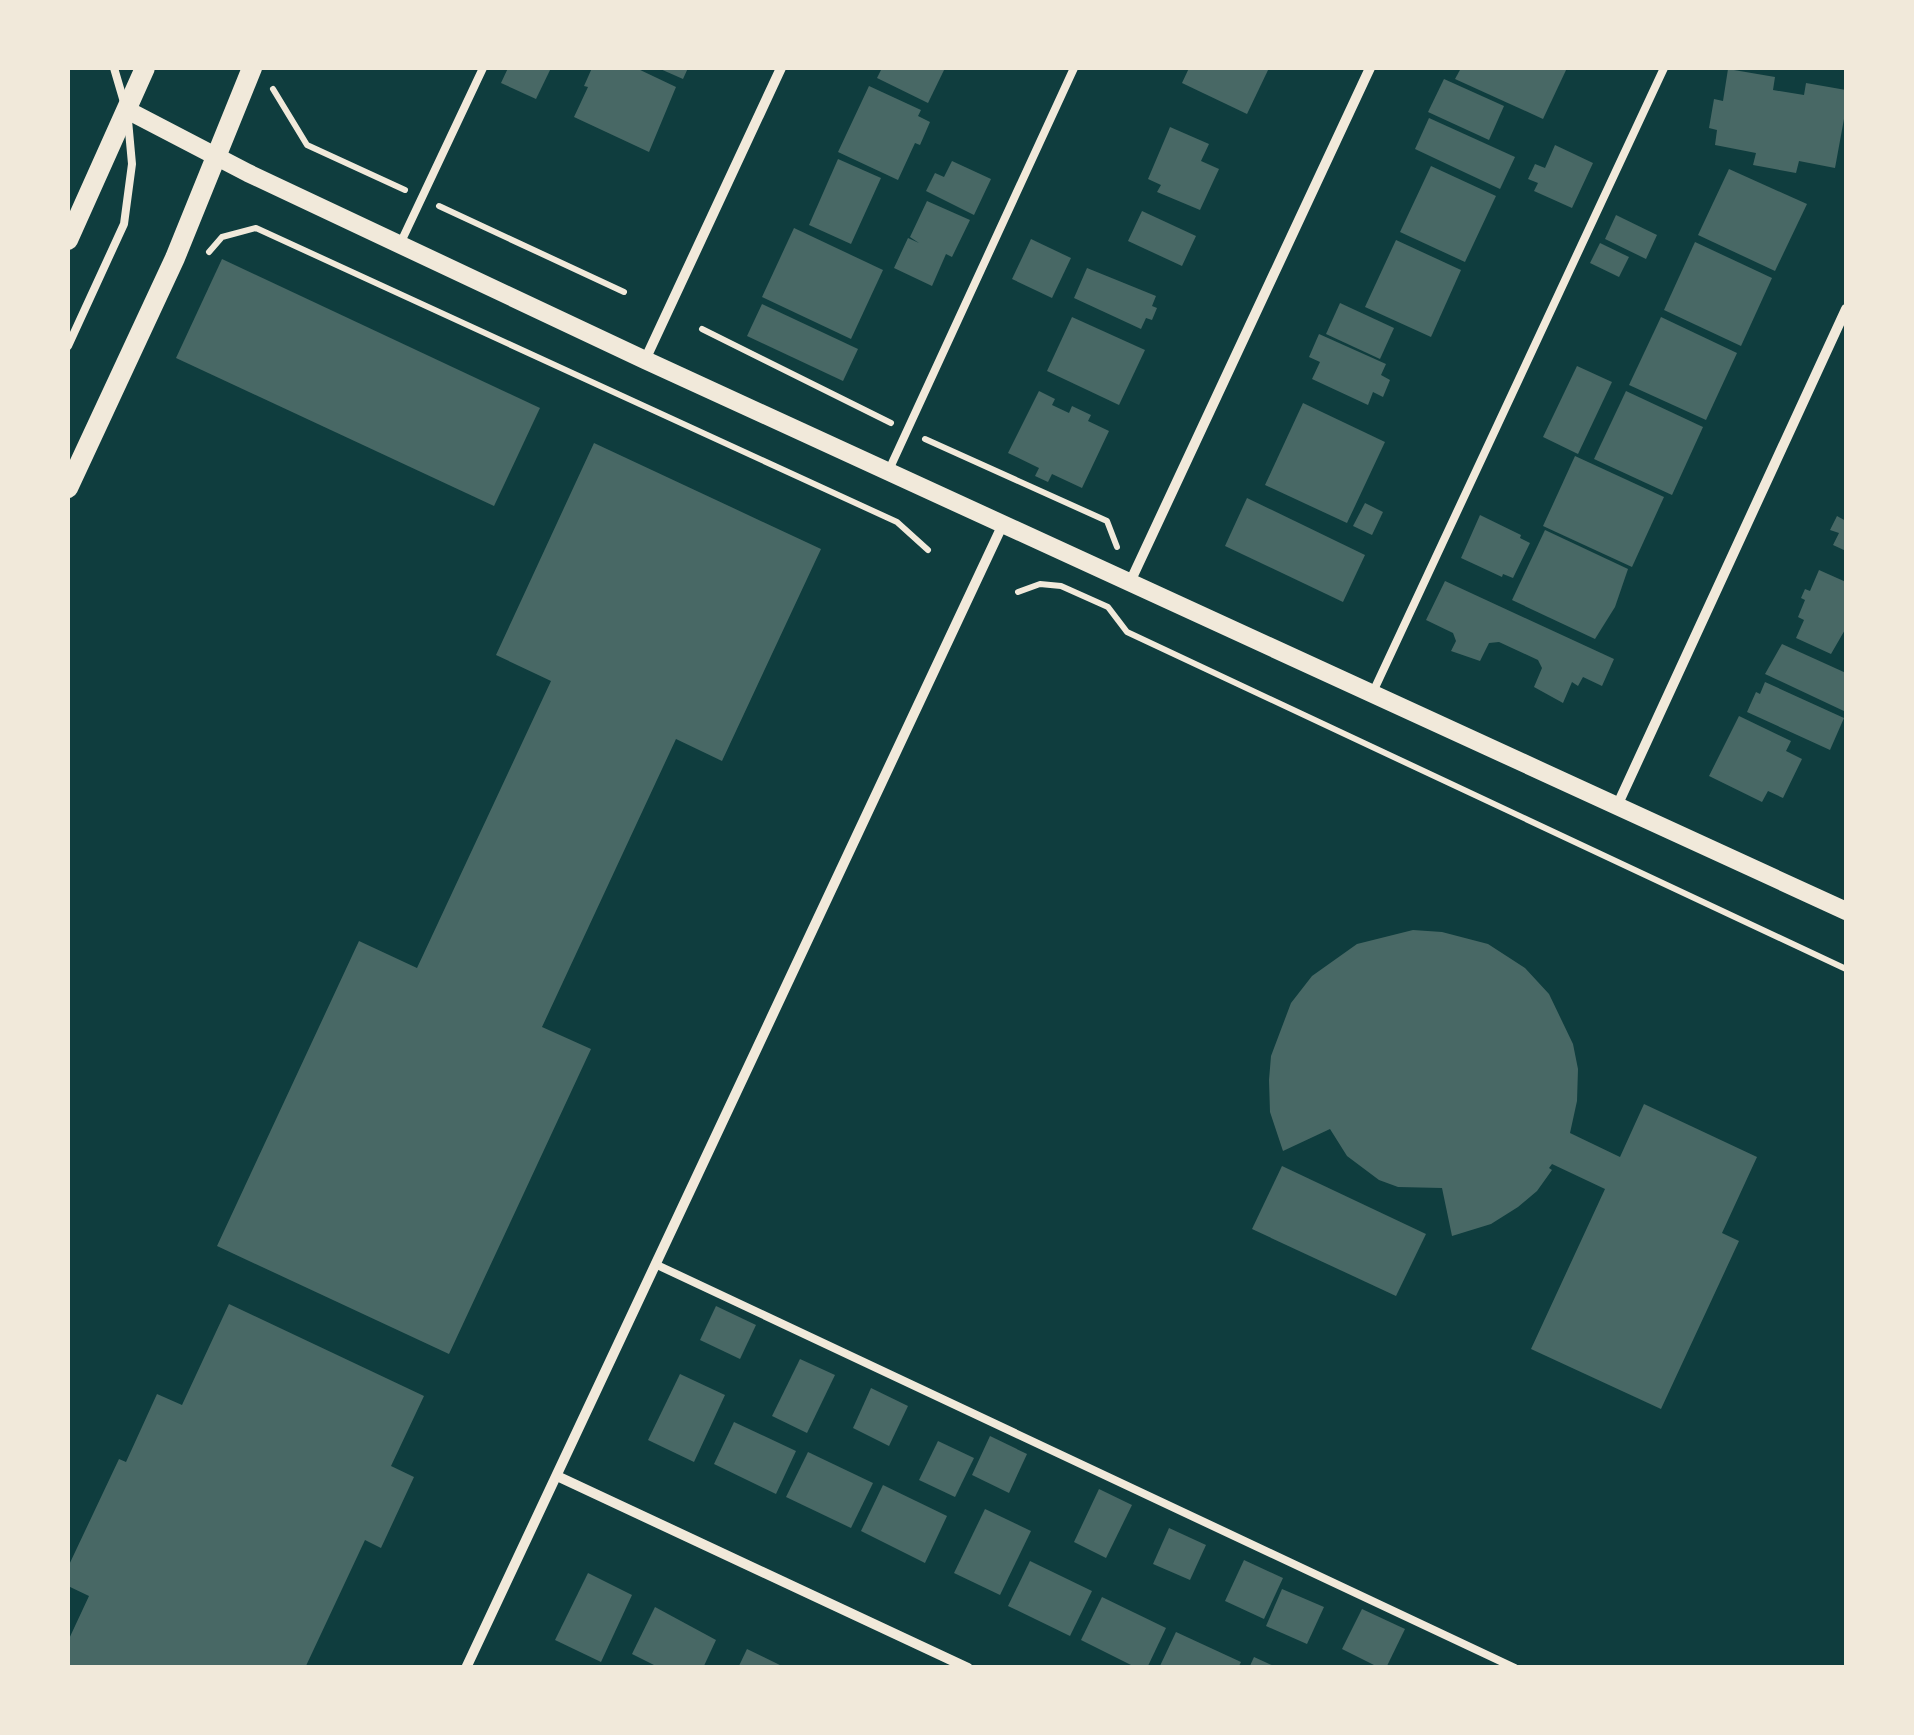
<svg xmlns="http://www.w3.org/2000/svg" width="1914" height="1735" font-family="'Nunito Sans',sans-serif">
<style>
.building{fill:#486865}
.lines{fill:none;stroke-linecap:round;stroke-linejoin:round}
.path{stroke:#f1e9da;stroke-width:6}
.service{stroke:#f1e9da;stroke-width:8}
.minor{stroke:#f1e9da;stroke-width:10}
.tertiary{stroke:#f1e9da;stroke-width:18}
.secondary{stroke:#f1e9da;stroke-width:20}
</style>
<rect width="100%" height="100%" fill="#0f3d3e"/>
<g class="building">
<polygon points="508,68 551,68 536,99 501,83"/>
<polygon points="592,68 636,68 676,87 649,152 574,117 588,87 584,86"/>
<polygon points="658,68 688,68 683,79"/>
<polygon points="882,68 945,68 928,103 877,78"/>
<polygon points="1189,68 1269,68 1247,114 1182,83"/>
<polygon points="1461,68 1567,68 1543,119 1455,79"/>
<polygon points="1728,69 1775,77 1773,90 1804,95 1806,83 1846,90 1846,108 1835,168 1799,161 1796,173 1753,165 1756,153 1715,145 1717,130 1709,128 1714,99 1723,101"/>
<polygon points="1444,79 1504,106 1489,140 1428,112"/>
<polygon points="869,86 921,110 918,116 930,122 920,145 915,143 898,180 838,152"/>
<polygon points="1429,118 1515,157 1500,189 1415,149"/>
<polygon points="1170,127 1209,144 1201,161 1219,169 1200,210 1157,192 1161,185 1148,179"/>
<polygon points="1555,145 1593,163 1572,208 1534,191 1538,183 1528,179 1535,164 1545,168"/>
<polygon points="838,159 881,178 851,244 809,225"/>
<polygon points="952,161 991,179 974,215 926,191 935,173 944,177"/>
<polygon points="1431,166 1496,196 1465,262 1400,232"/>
<polygon points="1729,169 1807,204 1775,271 1698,235"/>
<polygon points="927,201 970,220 952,257 946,254 932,286 894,268 908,238 919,243 910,237"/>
<polygon points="1142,211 1196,236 1182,266 1128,241"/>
<polygon points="1616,215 1657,235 1646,259 1605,239"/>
<polygon points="794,228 883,270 851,339 762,297"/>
<polygon points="1031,239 1071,258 1052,298 1012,279"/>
<polygon points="1396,240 1461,270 1431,337 1365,307"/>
<polygon points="1695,242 1772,278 1741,346 1664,310"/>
<polygon points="1600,243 1629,257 1619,277 1590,263"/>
<polygon points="222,259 540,408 494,506 176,358"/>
<polygon points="1087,268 1156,296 1152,306 1157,308 1152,320 1146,318 1141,329 1074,298"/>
<polygon points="1340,303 1394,328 1380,359 1326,334"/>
<polygon points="762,304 858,349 843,381 747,336"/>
<polygon points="1072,317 1145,350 1119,405 1047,371"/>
<polygon points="1661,317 1737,353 1706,420 1629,385"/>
<polygon points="1319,334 1386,364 1381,375 1390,380 1383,397 1373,392 1368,405 1312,379 1320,362 1309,357"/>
<polygon points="1577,366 1612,382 1578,454 1543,437"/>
<polygon points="1039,391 1055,399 1052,405 1069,413 1072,406 1091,415 1088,421 1109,431 1082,488 1052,474 1048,482 1035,476 1039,468 1008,453"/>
<polygon points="1626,391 1703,427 1672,495 1594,459"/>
<polygon points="1303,403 1385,442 1347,523 1265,485"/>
<polygon points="594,443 821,549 722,761 676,739 542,1027 591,1049 449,1354 217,1246 359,941 417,968 551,681 496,655"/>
<polygon points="1575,456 1664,497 1632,567 1543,526"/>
<polygon points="1247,498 1365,555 1343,602 1225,546"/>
<polygon points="1365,503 1383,512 1372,535 1353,526"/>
<polygon points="1480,515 1521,535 1520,538 1530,543 1513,578 1503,574 1502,577 1461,558"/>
<polygon points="1837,516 1846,521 1846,551 1833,545 1839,533 1830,530"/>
<polygon points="1545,530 1628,569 1615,607 1595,639 1512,600"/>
<polygon points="1819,570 1846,582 1846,628 1831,654 1796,638 1804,620 1798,617 1805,600 1801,598 1805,589 1810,591"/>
<polygon points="1445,581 1614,659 1602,686 1583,677 1578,686 1572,682 1563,703 1534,687 1542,668 1538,660 1499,642 1489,643 1480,661 1451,651 1456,641 1453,633 1426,620"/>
<polygon points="1782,644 1846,673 1846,712 1765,674"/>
<polygon points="1765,682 1844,718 1830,750 1747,712 1756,692 1760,694"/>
<polygon points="1739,716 1791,741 1786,751 1802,759 1783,798 1768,791 1762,802 1709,776"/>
<polygon points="1413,930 1442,932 1488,944 1525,968 1549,994 1573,1044 1578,1069 1577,1101 1570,1133 1620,1157 1644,1104 1757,1157 1722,1233 1739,1241 1661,1409 1531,1349 1605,1189 1552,1164 1549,1168 1552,1170 1537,1191 1518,1207 1491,1224 1452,1236 1442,1188 1398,1187 1379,1180 1347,1156 1330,1129 1283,1151 1270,1112 1269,1080 1271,1056 1291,1003 1312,976 1357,944"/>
<polygon points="1282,1166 1426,1234 1396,1296 1252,1229"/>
<polygon points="229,1304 424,1396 391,1466 414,1477 381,1548 365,1540 305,1668 68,1668 68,1641 89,1596 68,1586 68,1567 119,1459 126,1462 157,1394 182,1405"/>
<polygon points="716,1306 756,1325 740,1359 700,1340"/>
<polygon points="800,1359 835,1375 807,1433 772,1416"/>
<polygon points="680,1374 725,1395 694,1462 648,1440"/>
<polygon points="871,1388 908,1406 889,1446 853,1428"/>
<polygon points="734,1422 796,1451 776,1494 714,1464"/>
<polygon points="990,1436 1027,1454 1009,1493 972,1475"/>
<polygon points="938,1441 974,1458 955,1497 919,1480"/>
<polygon points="808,1452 873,1483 851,1528 786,1497"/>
<polygon points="883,1485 947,1516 925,1563 861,1531"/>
<polygon points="1099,1489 1132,1505 1106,1558 1074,1542"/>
<polygon points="985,1509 1031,1531 1000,1595 954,1573"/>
<polygon points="1169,1528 1206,1545 1190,1580 1153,1564"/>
<polygon points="1244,1560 1283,1578 1264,1619 1225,1601"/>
<polygon points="1030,1561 1092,1591 1070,1636 1008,1606"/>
<polygon points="588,1573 632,1595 601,1662 555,1640"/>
<polygon points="1282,1589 1324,1607 1307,1644 1266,1626"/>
<polygon points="1102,1597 1166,1628 1147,1668 1137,1668 1081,1640"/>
<polygon points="655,1607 716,1640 703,1668 660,1668 632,1654"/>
<polygon points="1362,1609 1405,1629 1386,1668 1380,1668 1342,1649"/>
<polygon points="1176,1632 1241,1662 1238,1668 1159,1668"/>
<polygon points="747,1649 786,1668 738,1668"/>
<polygon points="1254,1657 1278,1668 1249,1668"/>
</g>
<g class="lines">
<g class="path">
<polyline points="273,89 307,145 405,190"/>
<polyline points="439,206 624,292"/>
<polyline points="209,252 222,237 256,228 897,522 928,550"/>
<polyline points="702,329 891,423"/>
<polyline points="925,439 1107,521 1117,547"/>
<polyline points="1018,592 1040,584 1061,586 1108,607 1127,632 1846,969"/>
</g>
<g class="service">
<polyline points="114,68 124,102"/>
<polyline points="400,244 483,68"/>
<polyline points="68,346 124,224 132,164 128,120"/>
<polyline points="888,472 1074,68"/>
<polyline points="1373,692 1664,68"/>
<polyline points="655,1264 1515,1668"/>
</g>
<g class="minor">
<polyline points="645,360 781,68"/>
<polyline points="1131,580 1370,68"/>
<polyline points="1617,806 1846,309"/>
<polyline points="557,1476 968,1668"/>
<polyline points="466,1668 1003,524"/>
</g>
<polyline class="tertiary" points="127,110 248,173 645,360 1846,911"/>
<g class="secondary">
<polyline points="68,240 145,68"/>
<polyline points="68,488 175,258 252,68"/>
</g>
</g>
<rect width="1914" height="1735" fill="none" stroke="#f1e9da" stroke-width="140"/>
</svg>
